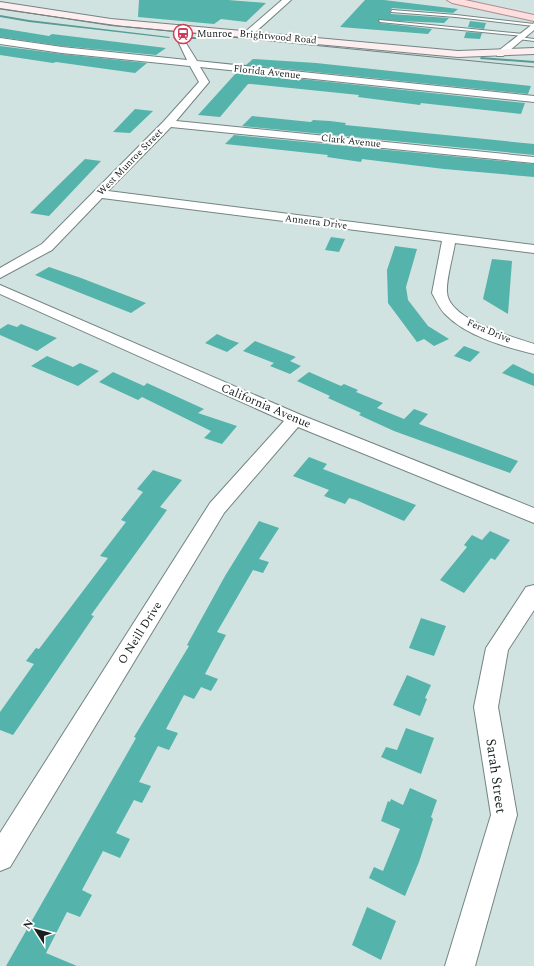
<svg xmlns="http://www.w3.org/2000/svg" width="534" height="966" font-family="Spectral,serif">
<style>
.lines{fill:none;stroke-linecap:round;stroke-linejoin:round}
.stream{fill:#589a94;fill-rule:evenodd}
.building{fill:#54b3aa}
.lane-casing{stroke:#748482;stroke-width:2}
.street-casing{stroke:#748482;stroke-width:2}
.secondary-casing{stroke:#748482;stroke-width:2}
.primary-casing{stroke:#ae8c8e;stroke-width:2}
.lane{fill:#fff;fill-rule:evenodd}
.street{fill:#fff;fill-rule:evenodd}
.secondary{fill:#feeeef;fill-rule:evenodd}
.primary{fill:#fedddf;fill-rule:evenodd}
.tram{stroke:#758180;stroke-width:1}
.labels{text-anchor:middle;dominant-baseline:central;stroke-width:4;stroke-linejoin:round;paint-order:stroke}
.far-poi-label{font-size:10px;fill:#1a2020;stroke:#fff;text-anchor:start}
.far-street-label{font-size:10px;fill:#1a2020;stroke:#fff}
.street-label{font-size:12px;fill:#1a2020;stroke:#fff}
.near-street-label{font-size:14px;fill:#1a2020;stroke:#fff}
</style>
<rect width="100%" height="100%" fill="#d1e3e1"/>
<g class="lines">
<g class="stream">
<polygon points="0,15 29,20 170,37 169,38 29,22 0,17"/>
<polygon points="214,32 220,34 219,35 215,34 209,39 192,39 191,38 192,37 208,37"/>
<polygon points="481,57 534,61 534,63 480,59"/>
</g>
</g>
<g class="building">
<polygon points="139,0 228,0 266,3 246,22 221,19 214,24 138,17"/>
<polygon points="365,0 384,0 458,9 453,13 392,8 390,11 391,14 449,18 444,23 378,20 380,23 432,29 428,34 340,27"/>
<polygon points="470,21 486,23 484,29 468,27"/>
<polygon points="0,28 49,36 52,34 166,48 156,55 62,46 0,37"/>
<polygon points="466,32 482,33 480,39 464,38"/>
<polygon points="0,46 62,54 147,63 135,73 56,62 53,63 0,55"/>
<polygon points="253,59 316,63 531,86 528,94 246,65"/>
<polygon points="237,72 525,103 521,114 421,103 420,105 358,97 359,95 251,84 248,84 220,117 198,115"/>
<polygon points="135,109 153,111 130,133 113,132"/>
<polygon points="252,116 311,122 313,120 330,121 346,123 345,125 534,144 534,155 242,126"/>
<polygon points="234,135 534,164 534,177 444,169 362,159 361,162 327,157 328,155 225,144"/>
<polygon points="85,159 101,161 49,216 30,213"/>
<polygon points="331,237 345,239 339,252 325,250"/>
<polygon points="395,246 417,249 406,287 408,300 428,326 449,339 434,346 424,339 417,342 388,303 387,270"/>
<polygon points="492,259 512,261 508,314 483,299"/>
<polygon points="49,267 81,278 146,303 131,313 35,275"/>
<polygon points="8,324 17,327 21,324 57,338 37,351 0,335 0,329"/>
<polygon points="217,334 228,339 239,343 227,352 205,343"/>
<polygon points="255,341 296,357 290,361 301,366 290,374 270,366 274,363 243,351"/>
<polygon points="464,346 480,352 470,362 454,356"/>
<polygon points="47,356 73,367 80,363 99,371 78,386 31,366"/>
<polygon points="513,364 534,374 534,386 502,373"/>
<polygon points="113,372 144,386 147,383 204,409 198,413 237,426 222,444 204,438 211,431 142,397 138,400 99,382"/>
<polygon points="309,372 341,386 344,384 358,390 356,392 383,403 377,408 404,419 414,409 428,414 419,424 518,461 510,473 394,431 359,415 361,413 328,398 330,396 297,381"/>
<polygon points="309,457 327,464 323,469 416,505 404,521 356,500 349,498 345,504 324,496 329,490 293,476"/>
<polygon points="153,470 182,480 160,507 167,510 91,615 94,616 13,735 0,730 0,712 34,664 26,661 36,648 39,649 108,558 100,556 126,522 121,520 143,492 137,489"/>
<polygon points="259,521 279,528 259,559 269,562 263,573 253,570 217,632 226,635 205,674 218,679 211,691 201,687 194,699 184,695 166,729 178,733 169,750 158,746 139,782 151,786 142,803 134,800 116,833 130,839 120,858 103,851 82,890 92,895 80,917 67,912 46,953 77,966 6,966 136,738 134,737 189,646 187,645 225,576"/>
<polygon points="490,531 510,540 495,560 491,558 464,593 440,580 467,547 464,545 472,535 482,540"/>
<polygon points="421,618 446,626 434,656 409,648"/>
<polygon points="407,675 431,685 425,698 427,699 420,716 393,705"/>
<polygon points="406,728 434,738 421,774 381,757 386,747 397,750"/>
<polygon points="410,788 437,800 431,817 433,819 419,862 405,896 369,878 374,867 383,871 400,829 381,821 388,801 390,802 391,799 403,805"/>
<polygon points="367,907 396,921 381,960 352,945"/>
</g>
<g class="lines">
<g class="lane-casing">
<g id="lane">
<polygon points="392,10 456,15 534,24 534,26 456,17 391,12"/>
<polygon points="379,20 523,34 525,35 523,36 380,22"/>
<polygon points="519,37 534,39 534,41 518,39"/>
</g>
</g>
<g class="street-casing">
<g id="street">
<polygon points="282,0 291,0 251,36 245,36 245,32"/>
<polygon points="534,23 534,30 503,56 497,56 497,52"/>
<path d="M189,26L193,29L184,38V40L197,61L534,96V102L200,67L209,82L176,121L534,157V163L171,127L108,191L534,245V253L455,243C453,256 446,280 447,292C448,320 513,337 534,344V354C505,347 466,336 445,314C439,308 436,300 432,293L442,241L102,198L52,250L0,278V268L42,244L164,121L199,82L190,66L62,53L0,44V38L62,47L187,60L176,37Z"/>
<polygon points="0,285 301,415 534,508 534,523 298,427 224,513 10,867 0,871 0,833 210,503 284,421 0,294"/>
<polygon points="534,585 534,610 508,650 498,707 517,815 475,966 445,966 491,815 474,707 486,648 526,587"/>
</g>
</g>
<g class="secondary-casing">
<polygon id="secondary" points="0,2 111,19 458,51 534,48 534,54 458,57 111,25 0,8"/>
</g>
<g class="primary-casing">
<polygon id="primary" points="447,0 465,0 534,15 534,21 452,3"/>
</g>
<use href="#lane" class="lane"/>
<use href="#street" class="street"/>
<use href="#secondary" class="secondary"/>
<use href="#primary" class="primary"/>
<polyline class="tram" points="0,9 119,26 534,67"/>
</g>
<defs>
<g id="station-ring" transform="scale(1)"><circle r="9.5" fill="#fff" stroke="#ce3e5a" stroke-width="1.5"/><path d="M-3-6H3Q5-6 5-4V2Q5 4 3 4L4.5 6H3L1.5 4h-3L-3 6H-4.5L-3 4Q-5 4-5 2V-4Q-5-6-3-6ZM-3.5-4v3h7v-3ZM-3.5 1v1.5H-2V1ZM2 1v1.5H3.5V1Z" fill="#ce3e5a"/></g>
</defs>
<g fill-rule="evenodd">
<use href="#station-ring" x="183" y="34"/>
</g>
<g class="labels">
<g class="far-poi-label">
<text x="197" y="34">Munroe</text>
</g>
<g class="far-street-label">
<text transform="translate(278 37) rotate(5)">Brightwood Road</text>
<text transform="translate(267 72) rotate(6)">Florida Avenue</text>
<text transform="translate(351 141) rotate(6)">Clark Avenue</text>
<text transform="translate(130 162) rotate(-46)">West Munroe Street</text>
<text transform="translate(316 222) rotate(7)">Annetta Drive</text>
<text transform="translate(489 331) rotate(23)">Fera Drive</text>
</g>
<g class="street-label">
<text transform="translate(266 406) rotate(23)">California Avenue</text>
<text transform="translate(140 633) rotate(-58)">O Neill Drive</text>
</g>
<g class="near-street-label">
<text transform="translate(496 776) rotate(82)">Sarah Street</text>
</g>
</g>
<g transform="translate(36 930) rotate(306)" stroke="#ffffff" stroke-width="3" paint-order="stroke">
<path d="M0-3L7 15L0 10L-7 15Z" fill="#1a2020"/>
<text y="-6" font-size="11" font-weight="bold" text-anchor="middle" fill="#1a2020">N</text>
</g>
</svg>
